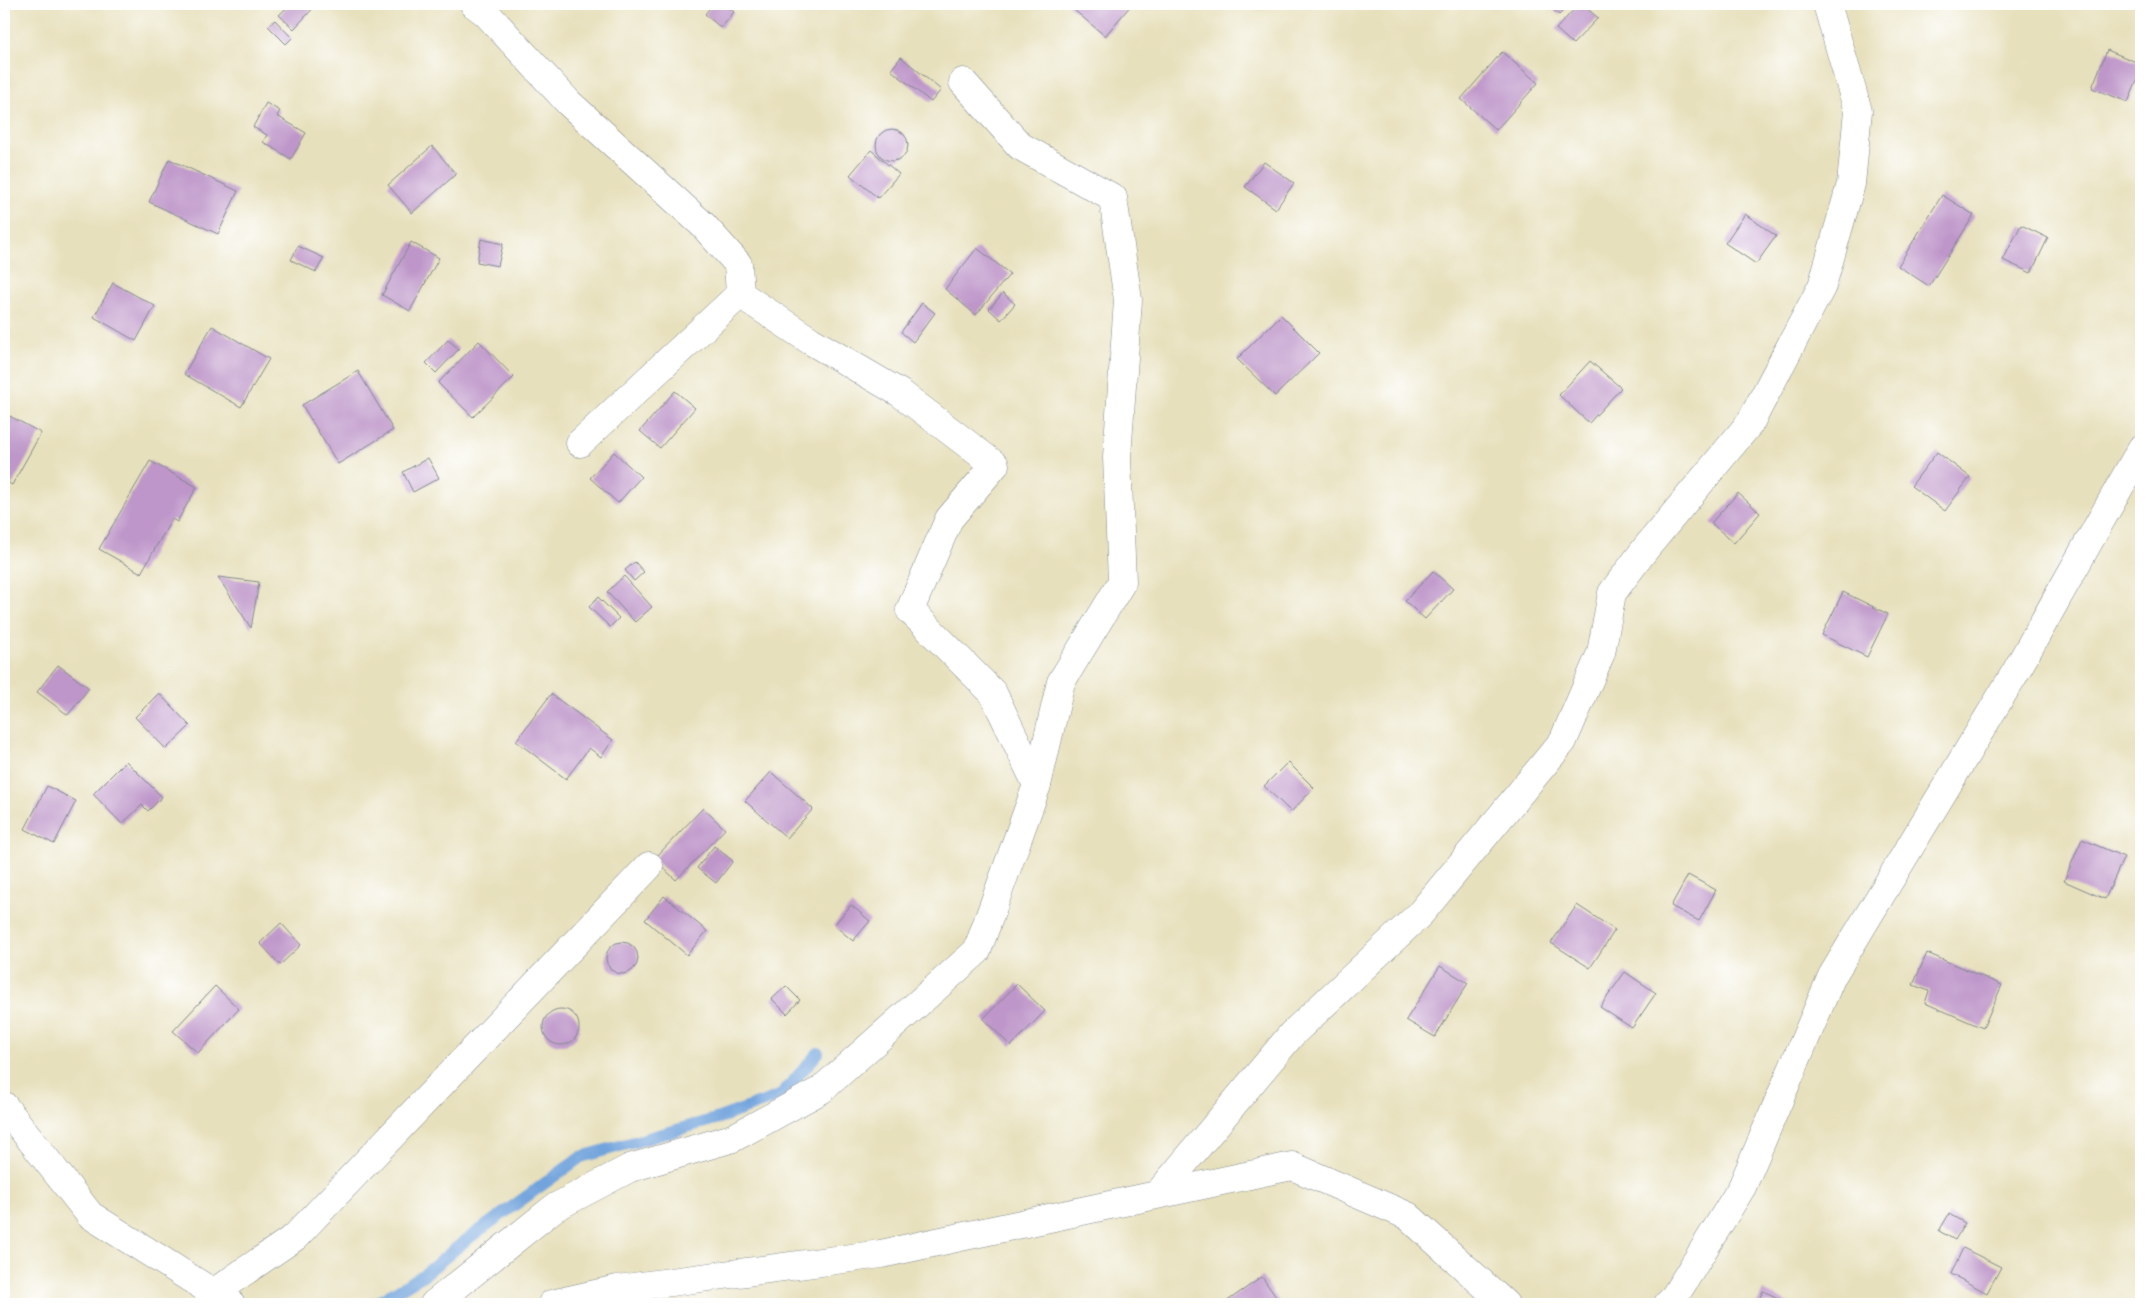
<svg xmlns="http://www.w3.org/2000/svg" width="2145" height="1308" font-family="Mali,sans-serif">
<style>
.lines{fill:none;stroke-linecap:round;stroke-linejoin:round}
.stream{stroke:#71a3dc;stroke-width:12}
.building{fill:#be96c9}
.minor-casing{stroke:#81888d;stroke-width:29}
.minor{stroke:#fff;stroke-width:28}
</style>
<rect width="100%" height="100%" fill="#fff"/>
<filter id="ink" filterUnits="userSpaceOnUse"><feTurbulence type="fractalNoise" baseFrequency=".02" numOctaves="2"/><feDisplacementMap in="SourceGraphic" scale="10" xChannelSelector="R" yChannelSelector="G"/><feConvolveMatrix kernelMatrix="1 2 1 2 8 2 1 2 1" color-interpolation-filters="sRGB"/></filter>
<filter id="wash" filterUnits="userSpaceOnUse"><feTurbulence type="fractalNoise" baseFrequency=".0096" numOctaves="4" result="noise"/><feDisplacementMap in="SourceGraphic" scale="20" xChannelSelector="R" yChannelSelector="G"/><feGaussianBlur stdDeviation="1.12" result="paint"/><feColorMatrix in="noise" values="0 0 0 0 0 0 0 0 0 0 0 0 0 0 0 0 0 1.4 0 .05"/><feComposite in="paint" operator="in"/></filter>
<g filter="url(#wash)">
<rect width="100%" height="100%" fill="#e7e0bc"/>
<g class="lines">
<polyline class="stream" points="375,1304 425,1274 465,1241 581,1157 719,1118 780,1096 818,1053"/>
</g>
<g id="blocks">
<g class="building">
<polygon points="291,4 317,4 294,29 279,15"/>
<polygon points="713,4 724,4 734,12 721,28 705,14"/>
<polygon points="1067,4 1132,4 1105,36"/>
<polygon points="1547,4 1570,4 1559,15"/>
<polygon points="1579,4 1582,4 1598,18 1573,44 1556,29"/>
<polygon points="275,20 292,38 286,44 268,26"/>
<polygon points="2107,50 2141,64 2141,72 2128,102 2092,88"/>
<polygon points="1502,52 1538,83 1496,130 1461,99"/>
<polygon points="901,57 941,90 931,102 891,70"/>
<polygon points="266,103 280,111 277,116 306,133 291,159 263,142 267,135 253,127"/>
<circle cx="892" cy="145" r="16"/>
<polygon points="432,146 456,174 412,213 388,185"/>
<polygon points="871,150 899,174 878,198 850,175"/>
<polygon points="169,159 238,191 218,234 149,202"/>
<polygon points="1264,162 1294,183 1276,209 1245,187"/>
<polygon points="1942,195 1974,215 1929,286 1898,266"/>
<polygon points="1745,214 1776,236 1756,264 1725,243"/>
<polygon points="2021,225 2048,238 2031,273 2003,260"/>
<polygon points="481,239 503,244 498,266 477,262"/>
<polygon points="411,242 439,258 410,311 382,295"/>
<polygon points="298,246 324,258 316,272 291,260"/>
<polygon points="977,248 1010,274 976,315 945,289"/>
<polygon points="113,283 155,306 136,341 94,317"/>
<polygon points="1003,293 1015,304 1001,320 989,309"/>
<polygon points="922,303 935,313 913,342 901,332"/>
<polygon points="1281,315 1319,353 1275,396 1237,359"/>
<polygon points="212,326 269,359 241,407 184,374"/>
<polygon points="448,340 459,349 436,373 426,363"/>
<polygon points="479,341 514,377 473,417 438,383"/>
<polygon points="1590,361 1621,388 1589,423 1559,395"/>
<polygon points="358,371 393,430 338,464 302,405"/>
<polygon points="675,391 695,408 660,448 640,431"/>
<polygon points="4,413 41,433 12,485 4,480"/>
<polygon points="614,452 641,477 618,503 590,478"/>
<polygon points="1937,452 1970,477 1945,511 1911,486"/>
<polygon points="428,458 439,478 413,492 403,472"/>
<polygon points="150,461 197,487 177,522 172,519 141,573 99,549"/>
<polygon points="1738,493 1760,513 1734,543 1711,523"/>
<polygon points="635,562 644,572 634,581 625,570"/>
<polygon points="1433,571 1453,589 1425,619 1405,601"/>
<polygon points="624,576 652,607 635,622 607,592"/>
<polygon points="218,577 259,582 251,628"/>
<polygon points="1843,592 1888,614 1867,657 1822,635"/>
<polygon points="598,597 619,618 610,627 589,607"/>
<polygon points="58,665 89,688 68,715 37,692"/>
<polygon points="159,693 190,726 166,749 135,717"/>
<polygon points="551,694 613,740 601,757 589,748 566,779 516,741"/>
<polygon points="126,761 162,797 148,811 142,805 122,824 93,794"/>
<polygon points="1288,762 1314,788 1291,812 1264,786"/>
<polygon points="771,772 813,809 787,838 745,801"/>
<polygon points="47,786 76,801 54,844 25,829"/>
<polygon points="703,808 725,829 676,880 654,859"/>
<polygon points="4,815 9,822 4,830"/>
<polygon points="2082,839 2124,857 2105,899 2064,881"/>
<polygon points="714,846 733,861 716,883 697,868"/>
<polygon points="1688,875 1716,890 1699,921 1671,906"/>
<polygon points="664,896 707,931 687,955 645,920"/>
<polygon points="851,905 870,921 853,941 834,925"/>
<polygon points="1577,905 1615,930 1590,968 1551,943"/>
<polygon points="281,923 301,945 280,965 260,943"/>
<circle cx="622" cy="958" r="16"/>
<polygon points="1927,953 2002,985 1983,1028 1925,1003 1929,991 1913,985"/>
<polygon points="1440,966 1468,983 1435,1037 1406,1020"/>
<polygon points="1625,972 1656,993 1632,1028 1600,1007"/>
<polygon points="1017,984 1045,1011 1011,1046 983,1019"/>
<polygon points="215,986 239,1009 198,1053 173,1031"/>
<polygon points="786,986 800,1000 787,1014 772,999"/>
<circle cx="561" cy="1027" r="18"/>
<polygon points="1949,1214 1965,1223 1955,1240 1939,1231"/>
<polygon points="1963,1248 2001,1267 1987,1293 1951,1274"/>
<polygon points="1262,1277 1281,1304 1223,1304"/>
<polygon points="1763,1291 1791,1304 1757,1304"/>
</g>
</g>
</g>
<g filter="url(#ink)">
<use href="#blocks" fill-opacity="0" stroke="#81888d" stroke-width="1"/>
<g class="lines">
<g class="minor-casing">
<g id="minor">
<polyline points="474,4 486,13 569,103 703,225 738,264 740,294 811,341 900,393 995,465 949,519 910,610 993,693 1037,785"/>
<polyline points="580,443 740,294"/>
<polyline points="4,1106 90,1215 231,1304"/>
<polyline points="1158,1194 1292,1034 1420,914 1563,741 1601,653 1612,593 1646,548 1750,423 1822,286 1851,184 1858,111 1827,4"/>
<polyline points="213,1293 295,1237 649,866"/>
<polyline points="434,1304 554,1208 630,1168 733,1138 821,1090 977,951 1037,785 1061,682 1122,582 1117,457 1128,300 1113,198 1020,146 963,82"/>
<polyline points="552,1304 618,1289 881,1254 1292,1166 1408,1216 1505,1304"/>
<polyline points="1668,1304 1673,1299 1742,1187 1832,976 2015,673 2141,449"/>
</g>
</g>
<use href="#minor" class="minor"/>
</g>
</g>
<rect width="2145" height="1308" fill="none" stroke="#fff" stroke-width="20"/>
</svg>
